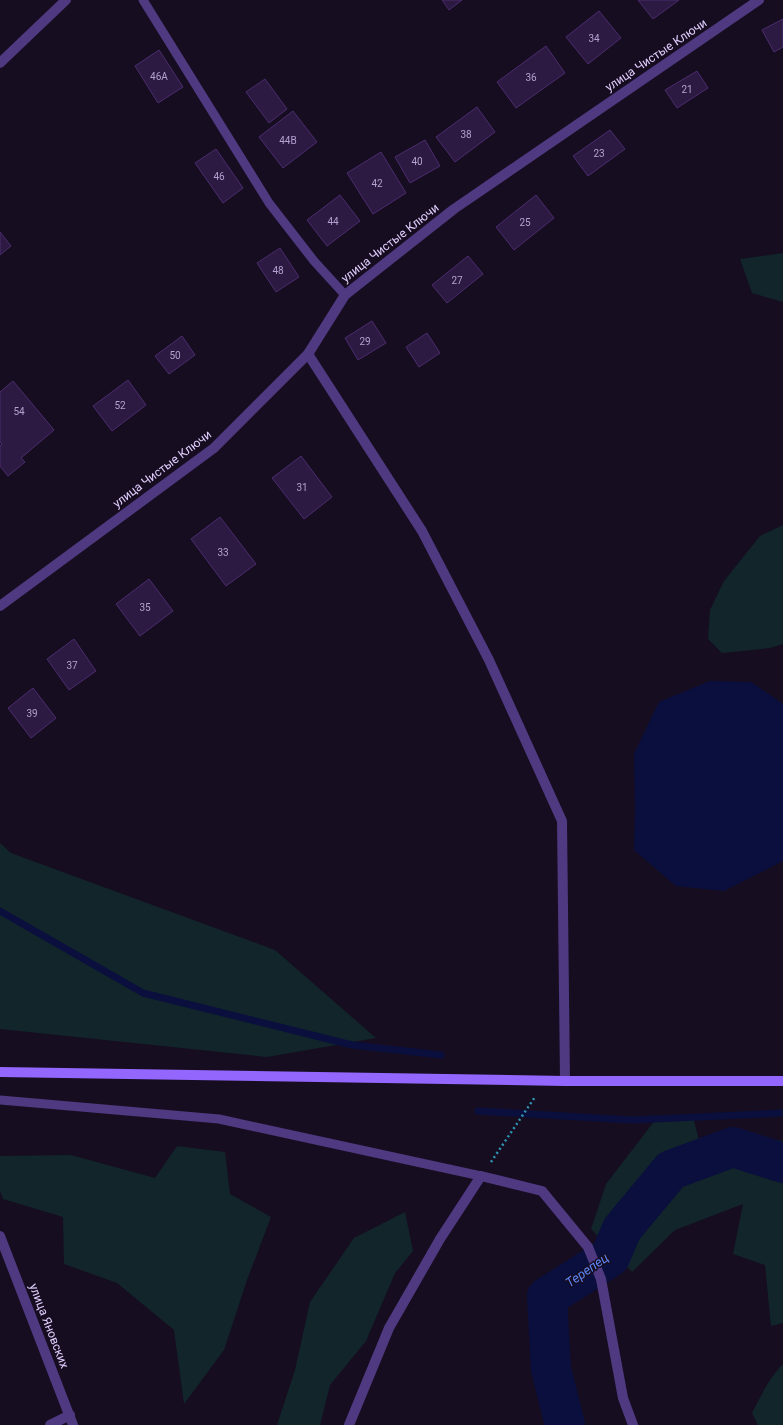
<svg xmlns="http://www.w3.org/2000/svg" width="783" height="1425" font-family="Roboto,sans-serif">
<style>
.green{fill:#11252b}
.water{fill:#0a0f3e}
.lines{fill:none;stroke-linecap:round;stroke-linejoin:round}
.stream{stroke:#0a0f3e;stroke-width:7}
.river{stroke:#0a0f3e;stroke-width:40}
.building{fill:#2d1a42;stroke:#4b2c6e}
.path{stroke:#2f96b2;stroke-width:2.5;stroke-dasharray:2 3;stroke-linecap:butt}
.lane{stroke:#4f3980;stroke-width:9}
.street{stroke:#4f3980;stroke-width:10}
.secondary{stroke:#9367fd;stroke-width:10}
.labels{text-anchor:middle;dominant-baseline:central;stroke-width:3;stroke-linejoin:round;paint-order:stroke}
.number-label{font-size:10px;fill:#b4a1cf}
.street-label{font-size:12px;fill:#e1cefe;stroke:#160d21}
.water-label{font-size:13px;font-style:italic;fill:#5e88fd;stroke:#160d21}
</style>
<rect width="100%" height="100%" fill="#160d21"/>
<g class="green">
<polygon points="783,253 783,302 752,293 740,259"/>
<polygon points="783,525 783,644 770,648 722,653 708,639 710,610 724,581 760,536"/>
<polygon points="0,843 11,853 275,950 376,1038 267,1057 0,1029"/>
<polygon points="659,1115 693,1117 700,1144 737,1134 783,1141 783,1323 771,1326 765,1265 733,1254 743,1204 675,1230 632,1272 591,1229 606,1184"/>
<polygon points="177,1146 225,1152 230,1194 271,1217 247,1280 224,1350 184,1404 174,1330 117,1283 64,1264 63,1217 3,1199 0,1191 0,1156 71,1155 155,1178"/>
<polygon points="405,1212 413,1251 395,1273 366,1341 330,1385 320,1425 277,1425 295,1370 310,1302 354,1238"/>
<path d="M783,1364V1425H758L752,1413C761,1396 769,1378 783,1364Z"/>
</g>
<polygon class="water" points="710,681 751,682 783,704 783,861 724,891 676,886 634,850 635,811 634,754 659,702"/>
<g class="lines">
<g class="stream">
<polyline points="0,911 143,993 352,1045 441,1055"/>
<polyline points="478,1111 632,1120 783,1113"/>
</g>
<polyline class="river" points="565,1425 551,1369 547,1297 610,1257 622,1229 671,1170 733,1147 783,1163"/>
</g>
<g class="building">
<polygon points="442,0 462,0 449,10"/>
<polygon points="638,0 679,0 653,19"/>
<polygon points="599,11 621,38 588,64 566,37"/>
<polygon points="783,19 783,47 774,52 762,30"/>
<polygon points="546,46 565,73 516,108 497,82"/>
<polygon points="159,50 183,87 158,103 135,66"/>
<polygon points="697,71 708,88 677,108 665,90"/>
<polygon points="265,79 287,109 269,123 246,92"/>
<polygon points="477,107 495,132 455,162 436,137"/>
<polygon points="293,111 317,142 283,168 259,137"/>
<polygon points="610,130 625,149 588,176 573,156"/>
<polygon points="425,140 440,166 410,183 395,157"/>
<polygon points="216,149 243,188 223,203 195,163"/>
<polygon points="381,152 406,193 373,214 347,173"/>
<polygon points="340,195 360,221 327,246 307,220"/>
<polygon points="536,195 554,218 514,250 496,227"/>
<polygon points="0,232 11,246 0,255"/>
<polygon points="280,248 299,277 276,292 257,263"/>
<polygon points="468,256 483,274 447,303 432,285"/>
<polygon points="372,321 386,343 358,360 345,338"/>
<polygon points="427,333 440,353 419,367 406,347"/>
<polygon points="182,336 195,355 169,374 155,356"/>
<polygon points="128,380 146,405 112,431 93,406"/>
<polygon points="13,381 54,430 21,458 25,462 8,476 0,466 0,446 2,444 0,442 0,392"/>
<polygon points="301,456 332,497 304,519 272,478"/>
<polygon points="220,517 256,564 226,586 191,539"/>
<polygon points="149,579 173,611 140,636 116,604"/>
<polygon points="74,639 96,671 69,690 47,659"/>
<polygon points="33,688 56,718 31,738 8,708"/>
</g>
<g class="lines">
<polyline class="path" points="491,1162 535,1097"/>
<g class="lane">
<polyline points="143,0 269,203 314,261 345,295"/>
<polyline points="0,1100 219,1119 481,1176"/>
</g>
<g class="street">
<polyline points="0,63 66,0"/>
<polyline points="308,354 422,531 489,660 562,821 565,1081"/>
<polyline points="0,606 214,448 308,354 345,295 454,209 759,0"/>
<polyline points="0,1236 73,1425"/>
<polyline points="50,1425 70,1415"/>
<polyline points="349,1425 389,1328 440,1239 481,1176 542,1191 588,1247 601,1279 623,1398 633,1425"/>
</g>
<polyline class="secondary" points="0,1072 565,1081 783,1081"/>
</g>
<g class="labels">
<g class="number-label">
<text x="594" y="38">34</text>
<text x="159" y="76">46А</text>
<text x="531" y="77">36</text>
<text x="687" y="89">21</text>
<text x="466" y="134">38</text>
<text x="288" y="140">44В</text>
<text x="599" y="153">23</text>
<text x="417" y="161">40</text>
<text x="219" y="176">46</text>
<text x="377" y="183">42</text>
<text x="333" y="221">44</text>
<text x="525" y="222">25</text>
<text x="278" y="270">48</text>
<text x="457" y="280">27</text>
<text x="365" y="341">29</text>
<text x="175" y="355">50</text>
<text x="120" y="405">52</text>
<text x="19" y="411">54</text>
<text x="302" y="487">31</text>
<text x="223" y="552">33</text>
<text x="145" y="607">35</text>
<text x="72" y="665">37</text>
<text x="32" y="713">39</text>
</g>
<g class="street-label">
<text transform="translate(656 55) rotate(-34)">улица Чистые Ключи</text>
<text transform="translate(390 243) rotate(-38)">улица Чистые Ключи</text>
<text transform="translate(162 469) rotate(-37)">улица Чистые Ключи</text>
<text transform="translate(49 1326) rotate(69)">улица Яновских</text>
</g>
<g class="water-label">
<text transform="translate(587 1270) rotate(-35)">Терепец</text>
</g>
</g>
</svg>
